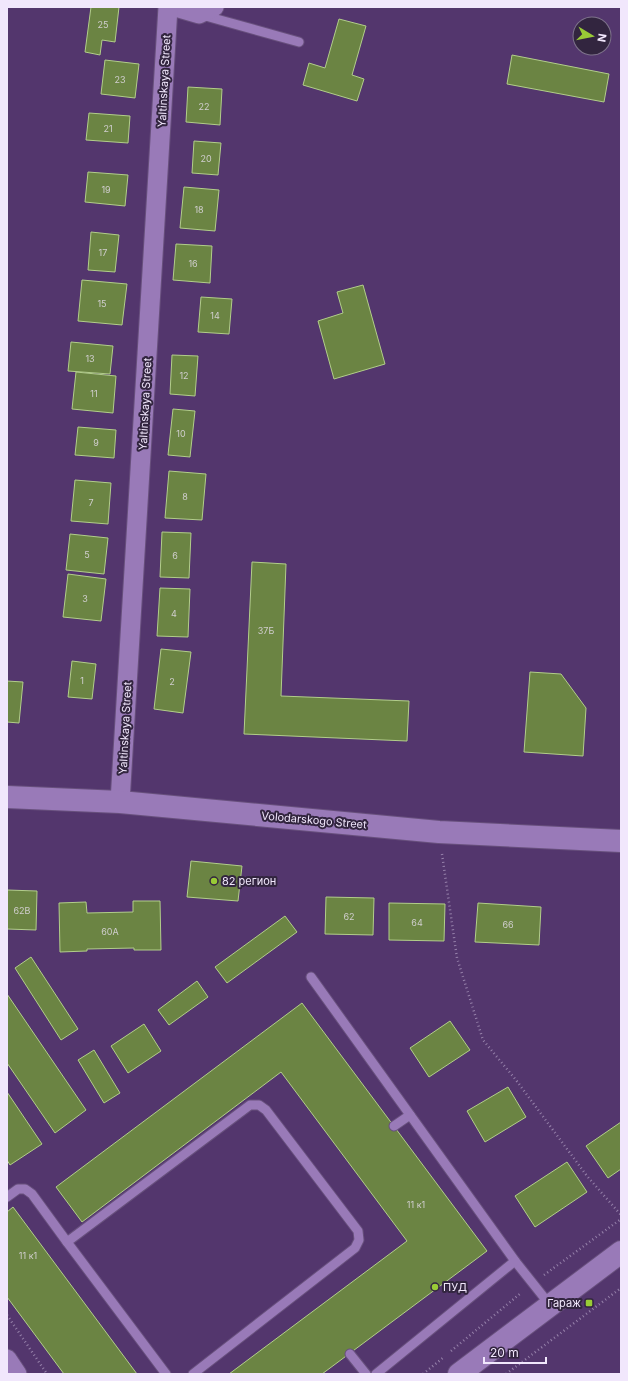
<svg xmlns="http://www.w3.org/2000/svg" width="628" height="1381" font-family="Inter,sans-serif">
<style>
.building{fill:#6b8443;stroke:#b2ce8a}
.lines{fill:none;stroke-linecap:round;stroke-linejoin:round}
.service-casing{stroke:#68507d;stroke-width:11}
.minor-casing{stroke:#68507d;stroke-width:21}
.secondary-casing{stroke:#68507d;stroke-width:24}
.path{stroke:#9681aa;stroke-width:2.5;stroke-dasharray:1 3;stroke-linecap:butt}
.service{stroke:#997ab8;stroke-width:9}
.minor{stroke:#997ab8;stroke-width:19}
.secondary{stroke:#997ab8;stroke-width:22}
.poi-dot{fill:#99cb36;stroke:#32253f;stroke-width:1.5}
.labels{text-anchor:middle;dominant-baseline:central;stroke-width:4;stroke-linejoin:round;paint-order:stroke}
.number-label{font-size:9px;fill:#d0cece}
.street-label{font-size:11px;fill:#f1e7fc;stroke:#32253f}
.poi-label{font-size:11px;fill:#f1e7fc;stroke:#32253f;text-anchor:start}
</style>
<rect width="100%" height="100%" fill="#53366d"/>
<g class="building">
<polygon points="91,7 119,7 115,42 102,40 100,55 85,52"/>
<polygon points="339,19 366,26 352,75 364,79 357,101 303,85 309,63 325,68"/>
<polygon points="512,55 609,74 604,102 507,84"/>
<polygon points="105,60 139,64 135,98 101,94"/>
<polygon points="188,87 222,89 220,125 186,122"/>
<polygon points="89,113 130,116 128,143 86,140"/>
<polygon points="194,141 221,143 218,175 192,173"/>
<polygon points="88,172 128,175 125,206 85,202"/>
<polygon points="184,187 219,190 215,231 180,228"/>
<polygon points="91,232 119,235 115,272 88,270"/>
<polygon points="176,244 212,246 210,283 173,280"/>
<polygon points="82,280 127,284 122,325 78,321"/>
<polygon points="363,285 385,364 334,379 318,321 343,313 337,292"/>
<polygon points="201,297 232,299 229,334 198,332"/>
<polygon points="71,342 113,346 110,374 68,371"/>
<polygon points="172,355 198,356 195,396 170,394"/>
<polygon points="76,372 116,376 113,413 72,409"/>
<polygon points="173,409 195,411 190,457 168,455"/>
<polygon points="78,427 116,430 114,458 75,455"/>
<polygon points="169,471 206,474 202,520 165,518"/>
<polygon points="75,480 111,483 108,524 71,521"/>
<polygon points="162,532 191,533 189,578 160,577"/>
<polygon points="70,534 108,538 104,574 66,570"/>
<polygon points="252,562 286,564 281,696 409,701 407,741 244,734"/>
<polygon points="68,574 106,579 101,621 63,617"/>
<polygon points="160,588 190,589 188,637 157,636"/>
<polygon points="161,649 191,652 183,713 154,709"/>
<polygon points="72,661 96,664 92,699 68,697"/>
<polygon points="530,672 561,674 586,708 583,756 524,752"/>
<polygon points="7,681 23,682 19,723 7,722"/>
<polygon points="191,861 242,866 238,901 187,897"/>
<polygon points="7,890 37,891 36,930 7,929"/>
<polygon points="326,897 374,898 373,935 325,934"/>
<polygon points="133,901 160,901 161,950 134,950 134,948 87,949 87,951 60,952 59,903 86,902 87,913 133,912"/>
<polygon points="389,903 445,904 444,941 389,940"/>
<polygon points="478,903 541,907 539,945 475,942"/>
<polygon points="285,916 297,932 227,983 215,967"/>
<polygon points="31,957 78,1029 61,1040 15,968"/>
<polygon points="197,981 208,997 169,1025 158,1010"/>
<polygon points="7,994 86,1110 55,1133 7,1063"/>
<polygon points="302,1003 487,1251 322,1374 229,1374 407,1241 281,1072 82,1222 56,1187"/>
<polygon points="450,1021 470,1050 429,1077 410,1048"/>
<polygon points="144,1024 161,1051 128,1073 111,1046"/>
<polygon points="94,1050 120,1093 104,1103 78,1060"/>
<polygon points="508,1087 526,1117 485,1142 467,1111"/>
<polygon points="7,1092 42,1144 10,1165 7,1160"/>
<polygon points="621,1122 621,1169 608,1178 586,1146"/>
<polygon points="567,1162 587,1192 535,1227 515,1196"/>
<polygon points="13,1207 137,1374 64,1374 7,1297 7,1212"/>
</g>
<g class="lines">
<g class="service-casing">
<g id="service">
<polyline points="202,15 299,42"/>
<polyline points="311,977 515,1261 550,1305"/>
<polyline points="394,1126 410,1115"/>
<polyline points="7,1197 18,1189 25,1189 32,1194 67,1242"/>
<polyline points="350,1354 366,1374"/>
<polyline points="166,1374 67,1242 250,1105 259,1105 266,1110 358,1231 359,1240 355,1248 193,1374"/>
<polyline points="376,1374 515,1261"/>
</g>
</g>
<g class="minor-casing">
<g id="minor">
<polyline points="175,7 199,14 214,7"/>
<polyline points="120,802 168,7"/>
<polyline points="7,1359 17,1374"/>
</g>
</g>
<g class="secondary-casing">
<g id="secondary">
<polyline points="7,797 120,802 439,832 621,841"/>
<polyline points="459,1374 621,1252"/>
</g>
</g>
<g class="path">
<polyline points="442,854 457,958 483,1040 516,1080 587,1176 621,1215"/>
<polyline points="544,1275 621,1219"/>
<polyline points="7,1315 47,1374"/>
<polyline points="451,1351 521,1293"/>
<polyline points="423,1374 444,1357"/>
<polyline points="506,1374 621,1288"/>
</g>
<use href="#service" class="service"/>
<use href="#minor" class="minor"/>
<use href="#secondary" class="secondary"/>
</g>
<g class="poi-dot">
<circle cx="214" cy="881" r="4"/>
<circle cx="435" cy="1287" r="4"/>
<rect x="585" y="1299" width="8" height="8" rx="2"/>
</g>
<g class="labels">
<g class="number-label">
<text x="103" y="24">25</text>
<text x="120" y="79">23</text>
<text x="204" y="106">22</text>
<text x="108" y="128">21</text>
<text x="206" y="158">20</text>
<text x="106" y="189">19</text>
<text x="199" y="209">18</text>
<text x="103" y="252">17</text>
<text x="193" y="263">16</text>
<text x="102" y="303">15</text>
<text x="215" y="315">14</text>
<text x="90" y="358">13</text>
<text x="184" y="375">12</text>
<text x="94" y="393">11</text>
<text x="181" y="433">10</text>
<text x="96" y="442">9</text>
<text x="185" y="496">8</text>
<text x="91" y="502">7</text>
<text x="87" y="554">5</text>
<text x="175" y="555">6</text>
<text x="85" y="598">3</text>
<text x="174" y="613">4</text>
<text x="266" y="630">37Б</text>
<text x="82" y="680">1</text>
<text x="172" y="681">2</text>
<text x="22" y="910">62B</text>
<text x="349" y="916">62</text>
<text x="417" y="922">64</text>
<text x="508" y="924">66</text>
<text x="110" y="931">60А</text>
<text x="416" y="1204">11 к1</text>
<text x="28" y="1255">11 к1</text>
</g>
<g class="street-label">
<text transform="translate(164 81) rotate(-87)">Yaltinskaya Street</text>
<text transform="translate(145 404) rotate(-87)">Yaltinskaya Street</text>
<text transform="translate(125 728) rotate(-87)">Yaltinskaya Street</text>
<text transform="translate(314 820) rotate(5)">Volodarskogo Street</text>
</g>
<g class="poi-label">
<text x="222" y="881">82 регион</text>
<text x="443" y="1287">ПУД</text>
<text x="581" y="1303" text-anchor="end">Гараж</text>
</g>
</g>
<rect width="628" height="1381" fill="none" stroke="#f1e7fc" stroke-width="16"/>
<g transform="translate(592 36) rotate(100)"><circle r="19" fill="#32253f" stroke="#7e738b"/>
<path d="M0-3L7 15L0 10L-7 15Z" fill="#99cb36"/>
<text y="-6" font-size="11" font-weight="bold" text-anchor="middle" fill="#f1e7fc">N</text>
</g>
<path d="M484 1357v6h62v-6" fill="none" stroke="#f1e7fc" stroke-width="2"/>
<text x="490" y="1357" font-size="12" fill="#f1e7fc" stroke="#32253f" stroke-width="3" paint-order="stroke">20 m</text>
</svg>
